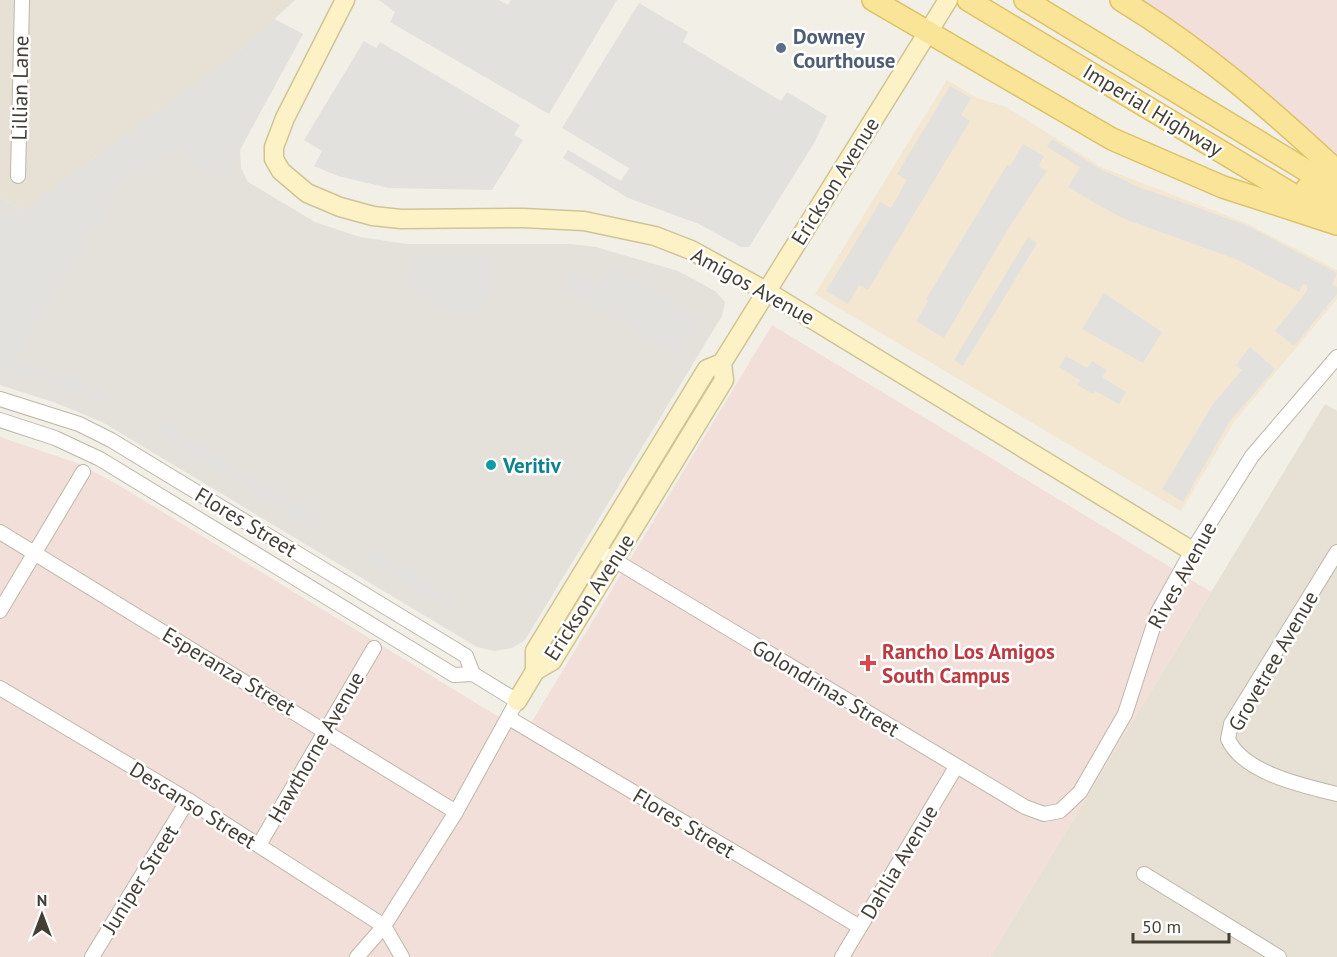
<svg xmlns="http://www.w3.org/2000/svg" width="1337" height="957" font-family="'PT Sans',sans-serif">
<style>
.residential{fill:#e6e1d4}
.commercial{fill:#f3e7d2}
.industrial{fill:#e4e1db}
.medical{fill:#f2dfda}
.parking{fill:#e3e1de}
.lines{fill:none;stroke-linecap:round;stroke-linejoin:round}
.street-casing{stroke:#bdb7a9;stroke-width:16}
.secondary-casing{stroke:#d0c497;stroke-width:21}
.primary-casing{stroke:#ddc268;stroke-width:24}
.street{stroke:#fff;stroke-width:14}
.secondary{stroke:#fcf2c6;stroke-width:18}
.primary{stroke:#f9e498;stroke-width:21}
.service-dot{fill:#5c6f8a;stroke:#fff;stroke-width:2}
.culture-dot{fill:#0f9aa8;stroke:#fff;stroke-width:2}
.health-dot{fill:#e0444e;stroke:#fff;stroke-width:2}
.labels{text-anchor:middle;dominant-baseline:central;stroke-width:5;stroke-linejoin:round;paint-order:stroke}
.service-label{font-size:21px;font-weight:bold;fill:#4e5e75;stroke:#fff;text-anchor:start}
.street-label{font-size:21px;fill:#443f35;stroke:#fff}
.culture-label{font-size:21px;font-weight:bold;fill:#0d838f;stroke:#fff;text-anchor:start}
.health-label{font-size:21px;font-weight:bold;fill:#be3a42;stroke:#fff;text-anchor:start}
</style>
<rect width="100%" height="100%" fill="#f2efe6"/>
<g class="residential">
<polygon points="0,0 295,0 241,50 23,210 0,197"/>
<polygon points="1325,404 1337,411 1337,957 990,957"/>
</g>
<polygon class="commercial" points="947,80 977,98 1006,107 1103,168 1246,223 1337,270 1337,299 1234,422 1181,511 815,294"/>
<polygon class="industrial" points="274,19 303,34 240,150 241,168 248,182 315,222 360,237 407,244 570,244 596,247 678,271 715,291 725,302 722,316 525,640 512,648 495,651 477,647 102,422 56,403 0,385 0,197 23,210 241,50"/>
<g class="medical">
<polygon points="1139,0 1337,0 1337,156 1319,144 1205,42"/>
<polygon points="772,325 1211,592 990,957 0,957 0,437 77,463 115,483 525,733"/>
</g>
<g class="parking">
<polygon points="379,0 499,0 508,5 511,0 617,0 549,114 390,22 395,12"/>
<polygon points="639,3 688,32 683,42 781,101 787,92 827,116 813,145 749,247 741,247 699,224 628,198 563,158 568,150 621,181 629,168 562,128"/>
<polygon points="274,19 303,34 223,179 171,148 123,182 19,351 16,362 65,376 110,395 106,405 61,385 0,367 0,211 8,216 23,210 241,50"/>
<polygon points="364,41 376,48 380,42 520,125 514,135 523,140 492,190 389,188 338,176 314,166 322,151 304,140"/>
<polygon points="950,86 971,98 961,115 970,121 868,290 859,285 848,304 826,291 880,202 891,208 907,180 897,174"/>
<polygon points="1052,139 1102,170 1139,187 1246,225 1337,273 1332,285 1337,287 1337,294 1294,346 1275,331 1307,291 1307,285 1303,284 1299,292 1238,260 1122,218 1090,200 1068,187 1080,167 1047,147"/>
<polygon points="1023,144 1044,156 1039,166 1047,171 1008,229 944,338 916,321 928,301 926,299 1007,165 1010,166"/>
<polygon points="1028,237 1037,243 963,366 954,360"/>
<polygon points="418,256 486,256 497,263 489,275 498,280 478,315 466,308 460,318 403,284"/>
<polygon points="607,264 700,319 677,357 628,327 629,325 563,288 574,271 595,284"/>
<polygon points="1104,293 1162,332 1143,363 1082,329"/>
<polygon points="1250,347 1275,369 1230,421 1183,502 1162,489 1213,404 1242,370 1236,365"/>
<polygon points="1066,356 1087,368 1092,361 1107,370 1102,377 1126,392 1119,404 1095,391 1093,394 1077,385 1080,380 1059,367"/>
<polygon points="161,421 322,521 315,531 154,431"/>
<polygon points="371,547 457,601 451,612 364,558"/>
</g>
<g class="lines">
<g class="street-casing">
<g id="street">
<polyline points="18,176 22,0"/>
<polyline points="0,399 79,424 111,440 466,656 473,674"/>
<polyline points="0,420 55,438 100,459 454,675 473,674 517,701 456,812 384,926 357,957"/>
<polyline points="0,532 456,812"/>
<path d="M1337,552L1231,724L1228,739C1243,773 1304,786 1337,794"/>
<polyline points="606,555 1025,807 1044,814 1060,811 1080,792 1125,714 1158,612 1192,551 1252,456 1337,357"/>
<polyline points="0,611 83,472"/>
<polyline points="0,688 188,800 384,926 402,957"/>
<polyline points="509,718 860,927"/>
<polyline points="259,845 374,648"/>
<polyline points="1144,874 1279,957"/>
<polyline points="92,957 188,800"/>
<polyline points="842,957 956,767"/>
</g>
</g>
<g class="secondary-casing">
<g id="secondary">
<polyline points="345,0 285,118 274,147 274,159 281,171 307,193 340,207 373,216 401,219 523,218 584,221 655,236 691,250 766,291 1192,551"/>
<polyline points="535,671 535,651 707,369 722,363 948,0"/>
<polyline points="517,701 535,671 552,661 724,380 722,363"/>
</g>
</g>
<g class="primary-casing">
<g id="primary">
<polyline points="873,0 1112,139 1223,187 1337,224"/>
<polyline points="968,0 1317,209"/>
<polyline points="1025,0 1337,189"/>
<path d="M1121,0C1203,50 1267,106 1337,171"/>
<polyline points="1307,188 1337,205"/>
</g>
</g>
<use href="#street" class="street"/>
<use href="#secondary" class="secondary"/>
<use href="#primary" class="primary"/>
</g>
<circle class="service-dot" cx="781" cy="48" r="6"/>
<circle class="culture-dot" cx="491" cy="465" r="6"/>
<path class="health-dot" d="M865 654h6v6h6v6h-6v6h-6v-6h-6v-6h6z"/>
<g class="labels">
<g class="service-label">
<text x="793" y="36">Downey<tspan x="793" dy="24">Courthouse</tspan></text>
</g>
<g class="street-label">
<text transform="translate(20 88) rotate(-89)">Lillian Lane</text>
<text transform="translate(1153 110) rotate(31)">Imperial Highway</text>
<text transform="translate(835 181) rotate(-58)">Erickson Avenue</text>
<text transform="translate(753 286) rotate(29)">Amigos Avenue</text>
<text transform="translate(246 522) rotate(31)">Flores Street</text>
<text transform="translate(1182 575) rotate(-61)">Rives Avenue</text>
<text transform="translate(589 597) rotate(-57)">Erickson Avenue</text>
<text transform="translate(1273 661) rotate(-60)">Grovetree Avenue</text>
<text transform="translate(229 671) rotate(31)">Esperanza Street</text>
<text transform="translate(826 688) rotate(31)">Golondrinas Street</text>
<text transform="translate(316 747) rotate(-60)">Hawthorne Avenue</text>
<text transform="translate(193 805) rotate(32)">Descanso Street</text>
<text transform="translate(684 823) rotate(31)">Flores Street</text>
<text transform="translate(899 862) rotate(-59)">Dahlia Avenue</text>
<text transform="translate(140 879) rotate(-58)">Juniper Street</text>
</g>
<g class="culture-label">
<text x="503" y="465">Veritiv</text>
</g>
<g class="health-label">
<text x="882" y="651">Rancho Los Amigos<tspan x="882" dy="24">South Campus</tspan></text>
</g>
</g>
<g transform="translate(42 915)" stroke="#ffffff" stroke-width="4.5" paint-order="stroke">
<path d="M0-4.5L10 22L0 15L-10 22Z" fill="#443f35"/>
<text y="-9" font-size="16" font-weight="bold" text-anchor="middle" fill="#443f35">N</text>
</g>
<path d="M1133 933v9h96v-9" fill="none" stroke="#443f35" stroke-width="3"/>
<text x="1142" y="933" font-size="18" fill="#443f35" stroke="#ffffff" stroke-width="4.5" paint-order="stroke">50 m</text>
</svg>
